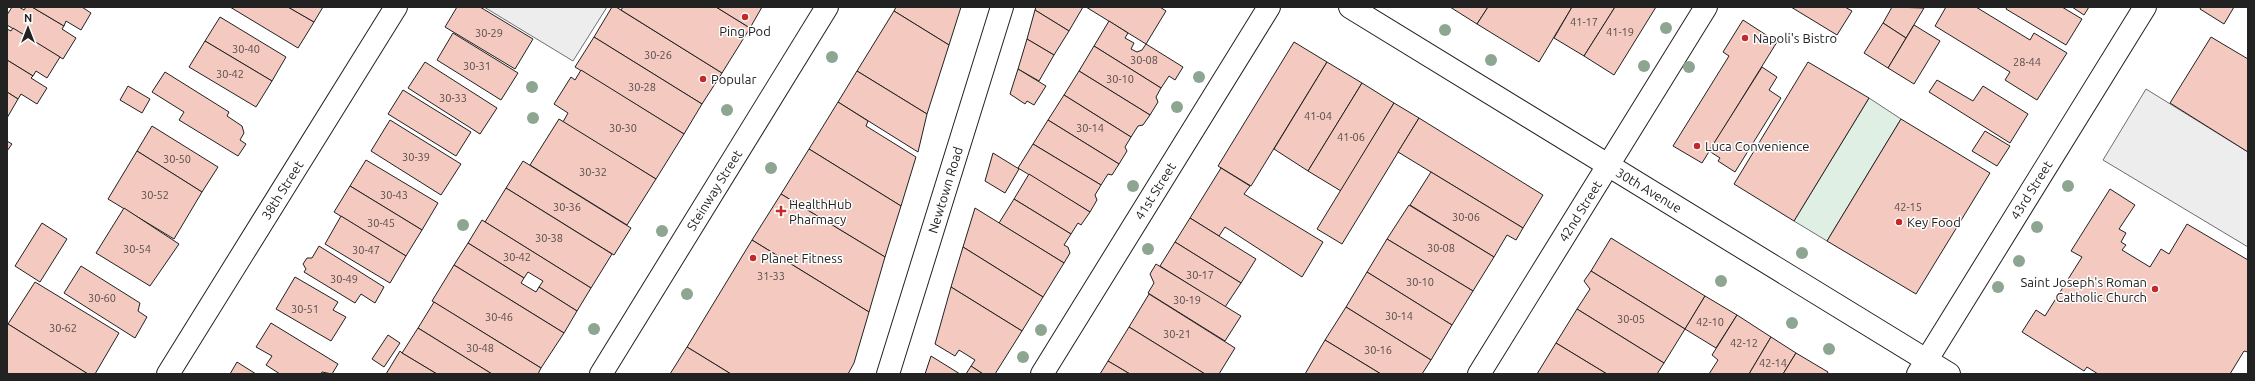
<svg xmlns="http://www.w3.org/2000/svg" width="2255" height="381" font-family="Ubuntu,sans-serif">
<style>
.green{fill:#e0efe3;stroke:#6f6f6f}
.parking{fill:#ededed;stroke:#6f6f6f}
.building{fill:#f3c9c0;stroke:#222}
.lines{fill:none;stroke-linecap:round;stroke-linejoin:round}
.street-casing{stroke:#222;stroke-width:24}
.secondary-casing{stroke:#222;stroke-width:24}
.street{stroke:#fff;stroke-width:22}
.secondary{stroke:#fff;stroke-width:22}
.tree{fill:#8da692}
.poi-dot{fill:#c62828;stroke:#fff;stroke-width:1.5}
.labels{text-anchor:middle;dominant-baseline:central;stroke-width:3;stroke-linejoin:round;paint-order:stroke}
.number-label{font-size:11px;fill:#564c4a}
.poi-label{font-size:13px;fill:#222;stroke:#fff;text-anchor:start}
.street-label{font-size:13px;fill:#222;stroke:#fff}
</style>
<rect width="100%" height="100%" fill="#fff"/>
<polygon class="green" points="1869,98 1901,119 1827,241 1794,221"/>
<g class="parking">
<polygon points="484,7 607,7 573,61"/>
<polygon points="2146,89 2248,152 2248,247 2103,160"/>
</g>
<g class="building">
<polygon points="12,7 19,7 24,10 26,7 32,7 64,26 62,29 76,38 63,59 7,25 7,15"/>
<polygon points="32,7 82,7 91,13 81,30 66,21 64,26"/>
<polygon points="230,7 288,7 314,22 298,48"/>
<polygon points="288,7 323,7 314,22"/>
<polygon points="457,7 480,7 533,39 515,69 445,27"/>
<polygon points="612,7 616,7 722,73 702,104 594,37"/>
<polygon points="623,7 716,7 750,28 722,73 621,10"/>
<polygon points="716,7 762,7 750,28"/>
<polygon points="896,7 961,7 949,45 894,11"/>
<polygon points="1036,7 1083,7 1069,31 1035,10"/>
<polygon points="1086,7 1160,7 1166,11 1146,44"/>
<polygon points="1450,7 1488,7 1477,24"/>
<polygon points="1488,7 1572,7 1539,62 1477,24"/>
<polygon points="1572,7 1615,7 1584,56 1554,38"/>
<polygon points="1615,7 1656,7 1614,75 1584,56"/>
<polygon points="1791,7 1845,7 1852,11 1837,35"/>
<polygon points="1892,7 1924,8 1906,38 1883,23"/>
<polygon points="1946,7 1976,7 2030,40 2034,33 2067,53 2037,100 2005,80 2010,72 1935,26"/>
<polygon points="2007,7 2062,7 2082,19 2066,45 2006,9"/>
<polygon points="2072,7 2089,7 2084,15"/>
<polygon points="2201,7 2234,7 2224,24 2200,9"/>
<polygon points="1035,10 1069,31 1054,55 1027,39"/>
<polygon points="894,11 949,45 927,114 857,71"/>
<polygon points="220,17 286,57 272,81 205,41"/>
<polygon points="1743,20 1777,42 1702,163 1673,146 1729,56 1723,52"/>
<polygon points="1109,21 1128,33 1125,38 1134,43 1131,49 1137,52 1142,50 1146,44 1183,67 1175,80 1169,76 1161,88 1094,46"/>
<polygon points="1883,23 1906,38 1888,68 1864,53"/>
<polygon points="1914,25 1940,41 1914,84 1888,68"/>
<polygon points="13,28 60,57 47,78 36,71 33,76 7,60 7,29 11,31"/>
<polygon points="453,33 518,73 501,100 437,60"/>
<polygon points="594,37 702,104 684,134 575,67"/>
<polygon points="2211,37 2248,59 2248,152 2170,103"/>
<polygon points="1027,39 1054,55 1039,81 1018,69"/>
<polygon points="205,41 272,81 256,107 189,67"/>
<polygon points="1294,42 1327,62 1251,186 1218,166"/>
<polygon points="1094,46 1161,88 1156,97 1158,102 1150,115 1079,71"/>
<polygon points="7,60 33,76 31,78 47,88 37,104 21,94 18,99 7,92"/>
<polygon points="425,62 497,108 480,134 408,88"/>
<polygon points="1327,62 1362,83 1308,171 1274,149"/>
<polygon points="1808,62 1869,98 1794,221 1734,184"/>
<polygon points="1762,67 1777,77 1769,90 1781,98 1735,172 1718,161 1720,158 1709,151"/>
<polygon points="1018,69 1046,86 1034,105 1027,101 1025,104 1010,94"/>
<polygon points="581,70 684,134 656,179 563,122 568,113 554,104 571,77 575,80"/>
<polygon points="857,71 927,114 918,152 838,102"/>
<polygon points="1079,71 1150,115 1143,125 1138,126 1131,137 1064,95"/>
<polygon points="165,72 229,112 227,116 242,126 244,133 240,140 246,144 238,156 179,120 184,112 152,92"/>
<polygon points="1937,80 1973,101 1983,86 2028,114 2010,143 1929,92"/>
<polygon points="1362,83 1394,103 1341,191 1308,171"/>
<polygon points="128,86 150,99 142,113 120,100"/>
<polygon points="403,90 471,132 456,156 388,114"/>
<polygon points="7,92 18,99 7,118"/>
<polygon points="1064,95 1131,137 1125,147 1127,151 1119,164 1048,120"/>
<polygon points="838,102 868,121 866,126 916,157 901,206 809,149"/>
<polygon points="1394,103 1419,118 1342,244 1317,229"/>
<polygon points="1419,118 1543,195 1523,228 1398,152"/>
<polygon points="559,119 656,179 627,225 530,165"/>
<polygon points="1901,119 1990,173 1916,294 1827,241"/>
<polygon points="390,120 461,164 441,195 371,151"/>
<polygon points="1048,120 1119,164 1112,175 1108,174 1101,185 1033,144"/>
<polygon points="152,126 218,167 202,192 137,151"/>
<polygon points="1985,131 2010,146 1997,166 1972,151"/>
<polygon points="7,141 12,144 7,151"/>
<polygon points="1033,144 1101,185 1095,195 1097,200 1090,212 1018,168"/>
<polygon points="809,149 901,206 885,257 781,194"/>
<polygon points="137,151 202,192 174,239 108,199"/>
<polygon points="993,153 1019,169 1005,193 985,181"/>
<polygon points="366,160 438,203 422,230 350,186"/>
<polygon points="523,161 631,228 614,255 506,188"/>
<polygon points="1221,168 1250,186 1244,194 1323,242 1302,277 1225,227 1219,236 1190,218"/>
<polygon points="1431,172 1523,228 1516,240 1507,235 1494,257 1410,205"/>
<polygon points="1029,174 1090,212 1081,225 1078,223 1071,234 1014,199"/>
<polygon points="350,186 422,230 406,256 334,212"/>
<polygon points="506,188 612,254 591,288 485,222"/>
<polygon points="2110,189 2135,205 2119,229 2126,233 2121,242 2126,245 2122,250 2150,267 2161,249 2169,254 2187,224 2248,260 2248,352 2244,351 2230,374 2098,374 2087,367 2084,371 2022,332 2036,310 2045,316 2082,257 2071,251"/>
<polygon points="781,194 885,257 869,312 752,240"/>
<polygon points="1014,199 1071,234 1064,245 1068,247 1070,253 1064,263 999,223"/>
<polygon points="1409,205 1494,257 1473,291 1387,239"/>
<polygon points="124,208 179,244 150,286 96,253"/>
<polygon points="975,208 1064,263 1043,297 963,247"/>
<polygon points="341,216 406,256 390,283 325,244"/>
<polygon points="1190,218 1256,259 1241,283 1175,242"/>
<polygon points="482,220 591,288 577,311 539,287 543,281 528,272 524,278 468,243"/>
<polygon points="42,223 67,239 40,282 15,266"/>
<polygon points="1611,238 1705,296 1685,329 1591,271"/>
<polygon points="1387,239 1473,291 1452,325 1367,272"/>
<polygon points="752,240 869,312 854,363 848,374 731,374 687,347"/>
<polygon points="1175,242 1241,283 1225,307 1160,266"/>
<polygon points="468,243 524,278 521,283 536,292 539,287 577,311 564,333 454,265"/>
<polygon points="319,246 384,287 375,303 361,294 355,303 304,272 306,269 303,264 307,258 312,258"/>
<polygon points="963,247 1043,297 1022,331 951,287"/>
<polygon points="1156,264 1241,316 1225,341 1148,293 1154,283 1150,274"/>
<polygon points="454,265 564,333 541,368 432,301"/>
<polygon points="81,266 140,303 138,311 147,317 135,338 64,293"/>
<polygon points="1591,271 1685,329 1664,363 1577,309 1590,289 1584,281"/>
<polygon points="1367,272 1452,325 1431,360 1346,307"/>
<polygon points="295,277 338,302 333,310 346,317 331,341 276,309"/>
<polygon points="35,282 119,333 95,374 88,374 8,324"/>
<polygon points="951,287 1022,331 995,374 983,374 971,366 975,360 959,350 955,356 935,344"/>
<polygon points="1149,294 1235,348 1219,374 1205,374 1129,327"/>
<polygon points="1705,296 1737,315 1716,348 1685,329"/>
<polygon points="434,302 541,368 538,374 492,374 418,328"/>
<polygon points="1346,307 1431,360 1422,374 1381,374 1325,340"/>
<polygon points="1577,309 1664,363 1657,374 1607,374 1556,343"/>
<polygon points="1737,315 1771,337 1749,374 1709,374 1718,360 1712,355"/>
<polygon points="7,323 8,324 88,374 7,374"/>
<polygon points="271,323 338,364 332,374 322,372 321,374 280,374 266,365 272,356 256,347"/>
<polygon points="1129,327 1205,374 1130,374 1108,361"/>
<polygon points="418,328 492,374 437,374 402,353"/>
<polygon points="388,335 400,343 384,367 372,359"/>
<polygon points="1771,337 1796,353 1783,374 1749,374"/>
<polygon points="1325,340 1381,374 1305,374"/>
<polygon points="1556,343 1607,374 1537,374"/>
<polygon points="687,347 731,374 670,374"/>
<polygon points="400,351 402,353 437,374 386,374"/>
<polygon points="1796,353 1828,372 1827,374 1783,374"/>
<polygon points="931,356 960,374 925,374"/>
<polygon points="1108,361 1130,374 1100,374"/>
<polygon points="237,362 256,374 230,374"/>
<polygon points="971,366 983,374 966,374"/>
</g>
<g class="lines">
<g class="street-casing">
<g id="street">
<polyline points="1350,7 1949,374"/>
<polyline points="168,374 396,7"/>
<polyline points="888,374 1002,7"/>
<polyline points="1042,374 1269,7"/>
<polyline points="1479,374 1706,7"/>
<polyline points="1918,374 2145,7"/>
</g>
</g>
<g class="secondary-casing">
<polyline id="secondary" points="601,374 827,7"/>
</g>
<use href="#street" class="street"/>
<use href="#secondary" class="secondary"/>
</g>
<g class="tree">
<circle cx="1666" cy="28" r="6"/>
<circle cx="1445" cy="30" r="6"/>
<circle cx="832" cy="57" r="6"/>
<circle cx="1491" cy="60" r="6"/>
<circle cx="1644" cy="66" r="6"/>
<circle cx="1689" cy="67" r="6"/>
<circle cx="1199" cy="77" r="6"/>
<circle cx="532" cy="87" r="6"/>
<circle cx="1177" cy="107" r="6"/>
<circle cx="727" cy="110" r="6"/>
<circle cx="533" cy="118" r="6"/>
<circle cx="771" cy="168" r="6"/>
<circle cx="1133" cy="186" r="6"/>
<circle cx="2068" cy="186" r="6"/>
<circle cx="463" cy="225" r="6"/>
<circle cx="2037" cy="227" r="6"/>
<circle cx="662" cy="231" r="6"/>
<circle cx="1148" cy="249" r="6"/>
<circle cx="1802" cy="253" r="6"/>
<circle cx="2019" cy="261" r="6"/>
<circle cx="1721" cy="281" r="6"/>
<circle cx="1998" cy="287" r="6"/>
<circle cx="687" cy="294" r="6"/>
<circle cx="1792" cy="323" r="6"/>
<circle cx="594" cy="329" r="6"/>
<circle cx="1041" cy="330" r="6"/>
<circle cx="1829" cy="349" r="6"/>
<circle cx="1023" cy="357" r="6"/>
</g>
<g class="poi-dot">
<circle cx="745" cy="17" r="4"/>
<circle cx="1745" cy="38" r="4"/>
<circle cx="703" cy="79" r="4"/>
<circle cx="1697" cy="146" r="4"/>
<path d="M779 205h4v4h4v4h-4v4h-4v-4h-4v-4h4z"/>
<circle cx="1899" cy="222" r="4"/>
<circle cx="753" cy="258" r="4"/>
<circle cx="2155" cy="289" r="4"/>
</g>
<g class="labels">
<g class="number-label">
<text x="1584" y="22">41-17</text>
<text x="1620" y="32">41-19</text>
<text x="489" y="33">30-29</text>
<text x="246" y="49">30-40</text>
<text x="658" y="55">30-26</text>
<text x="1144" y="60">30-08</text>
<text x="2027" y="62">28-44</text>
<text x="477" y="66">30-31</text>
<text x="230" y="74">30-42</text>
<text x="1120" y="79">30-10</text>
<text x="642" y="87">30-28</text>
<text x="453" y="98">30-33</text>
<text x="1318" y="116">41-04</text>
<text x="623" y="128">30-30</text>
<text x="1090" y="128">30-14</text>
<text x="1351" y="137">41-06</text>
<text x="416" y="157">30-39</text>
<text x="177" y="159">30-50</text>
<text x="593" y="172">30-32</text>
<text x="155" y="195">30-52</text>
<text x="394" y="195">30-43</text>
<text x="567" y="207">30-36</text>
<text x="1908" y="207">42-15</text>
<text x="1466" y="217">30-06</text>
<text x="381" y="223">30-45</text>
<text x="549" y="238">30-38</text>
<text x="1441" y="248">30-08</text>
<text x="137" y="249">30-54</text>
<text x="366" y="250">30-47</text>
<text x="517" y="257">30-42</text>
<text x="1200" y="275">30-17</text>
<text x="771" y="276">31-33</text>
<text x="344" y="279">30-49</text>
<text x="1420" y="282">30-10</text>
<text x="102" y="298">30-60</text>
<text x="1187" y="300">30-19</text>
<text x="305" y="309">30-51</text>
<text x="1399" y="316">30-14</text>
<text x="499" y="317">30-46</text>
<text x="1631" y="319">30-05</text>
<text x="1710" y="322">42-10</text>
<text x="63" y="328">30-62</text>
<text x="1177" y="334">30-21</text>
<text x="1744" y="343">42-12</text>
<text x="480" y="348">30-48</text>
<text x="1378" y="350">30-16</text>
<text x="1773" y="363">42-14</text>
</g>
<g class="poi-label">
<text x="745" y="31" text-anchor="middle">Ping Pod</text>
<text x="1753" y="38">Napoli's Bistro</text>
<text x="711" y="79">Popular</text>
<text x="1705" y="146">Luca Convenience</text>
<text x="789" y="204">HealthHub<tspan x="789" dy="15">Pharmacy</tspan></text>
<text x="1907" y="222">Key Food</text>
<text x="761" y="258">Planet Fitness</text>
<text x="2147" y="282" text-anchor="end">Saint Joseph's Roman<tspan x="2147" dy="15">Catholic Church</tspan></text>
</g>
<g class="street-label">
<text transform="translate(282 190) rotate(-58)">38th Street</text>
<text transform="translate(714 190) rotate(-58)">Steinway Street</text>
<text transform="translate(945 190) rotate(-73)">Newtown Road</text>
<text transform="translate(1649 190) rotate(31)">30th Avenue</text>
<text transform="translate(2031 190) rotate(-58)">43rd Street</text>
<text transform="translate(1155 191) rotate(-58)">41st Street</text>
<text transform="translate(1580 211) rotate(-58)">42nd Street</text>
</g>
</g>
<rect width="2255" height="381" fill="none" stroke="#222222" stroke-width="16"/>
<g transform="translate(28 28)" stroke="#ffffff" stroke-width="3" paint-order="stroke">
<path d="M0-3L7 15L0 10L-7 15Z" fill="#222222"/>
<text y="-6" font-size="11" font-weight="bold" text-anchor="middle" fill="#222222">N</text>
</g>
</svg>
